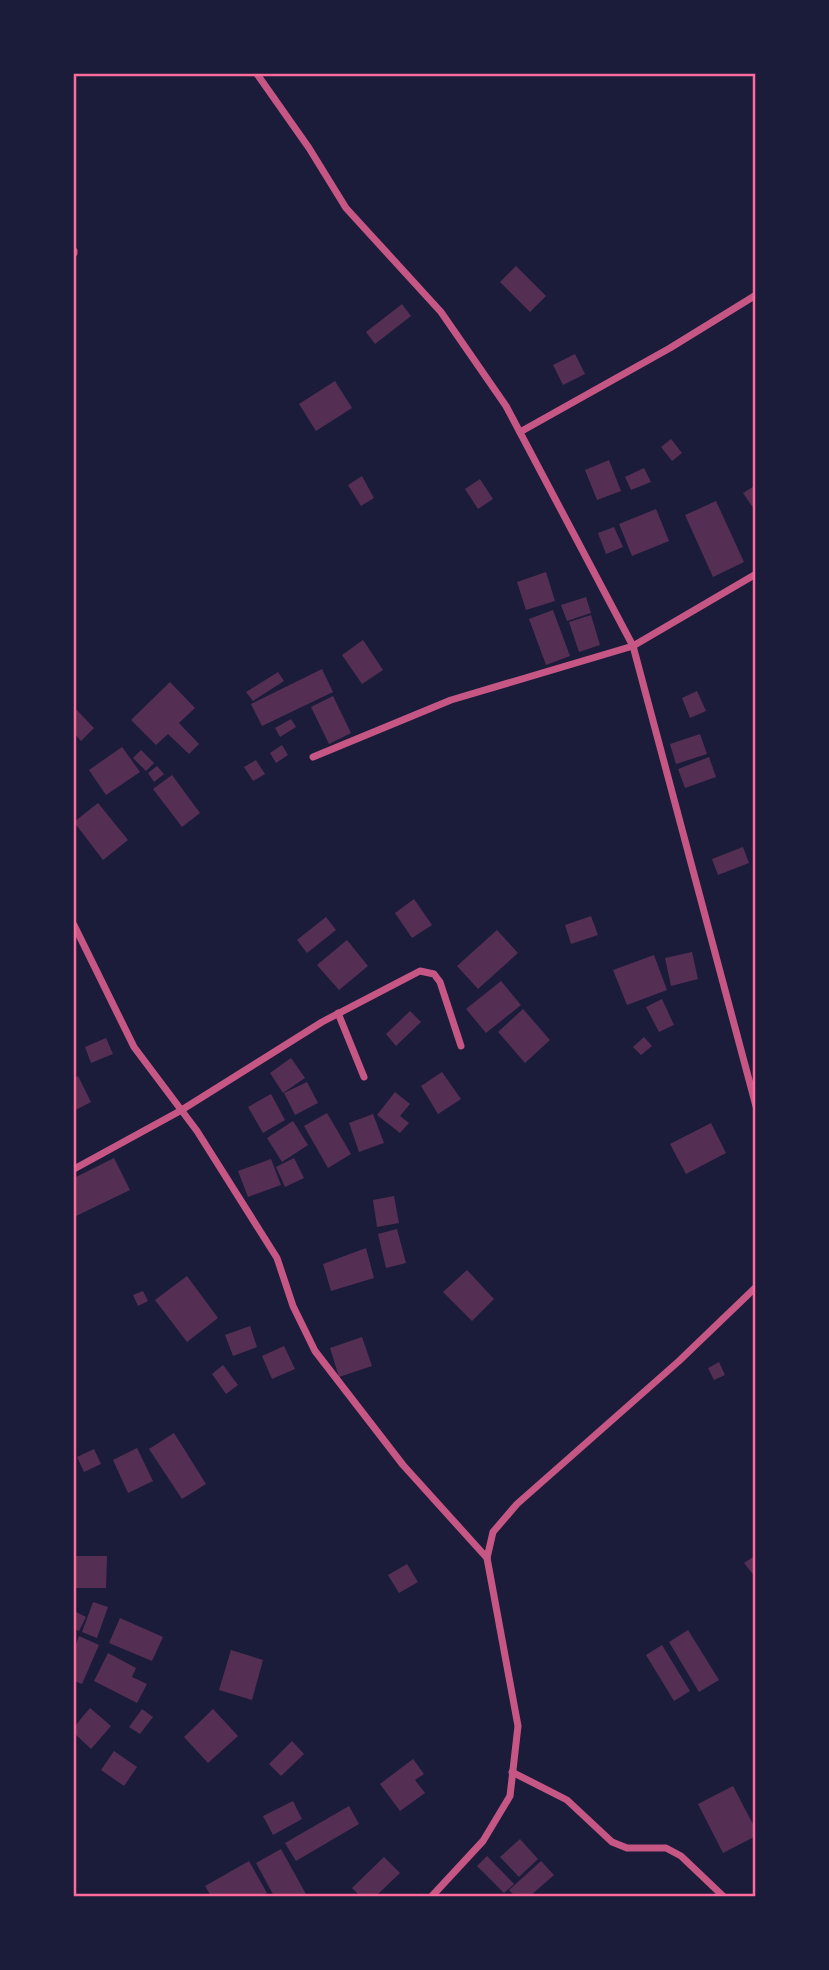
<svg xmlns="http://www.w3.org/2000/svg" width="829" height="1970" font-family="'PT Sans',sans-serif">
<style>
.building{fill:#542f53}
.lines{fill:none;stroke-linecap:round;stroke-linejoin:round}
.minor{stroke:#c65784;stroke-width:7}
.neatline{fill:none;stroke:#ff6b9d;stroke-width:2.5}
</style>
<rect width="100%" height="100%" fill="#1b1b3a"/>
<g class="building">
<polygon points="516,266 546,296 530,312 500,282"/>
<polygon points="402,304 411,316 375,344 366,332"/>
<polygon points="575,354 585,374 563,385 553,365"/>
<polygon points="335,381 352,408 316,431 299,404"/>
<polygon points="671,439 682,453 672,461 661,447"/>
<polygon points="609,460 621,491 597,500 585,470"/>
<polygon points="644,468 651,482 631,490 625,477"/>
<polygon points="362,476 374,498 361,506 348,485"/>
<polygon points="480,479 493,499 478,509 465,489"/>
<polygon points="756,485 756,512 743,493"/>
<polygon points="716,501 744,562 713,577 685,515"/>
<polygon points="656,509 669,541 632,556 619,524"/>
<polygon points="614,527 623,547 606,554 598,533"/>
<polygon points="546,572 555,601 526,610 517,582"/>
<polygon points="586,597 591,613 567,621 561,605"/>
<polygon points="553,610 570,656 546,665 529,619"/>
<polygon points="591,615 600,645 579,652 569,622"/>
<polygon points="363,640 383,670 362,684 342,655"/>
<polygon points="322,669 333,692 262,726 251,704"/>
<polygon points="278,672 284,681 253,701 246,692"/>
<polygon points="170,682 195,708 179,723 199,744 189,754 168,734 156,745 131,720"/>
<polygon points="697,691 706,711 690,718 682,698"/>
<polygon points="333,696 351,733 329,744 311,707"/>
<polygon points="74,707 94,728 81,741 74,733"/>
<polygon points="291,719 296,727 280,737 275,728"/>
<polygon points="700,734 707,754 676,764 670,744"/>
<polygon points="282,745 288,755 276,763 270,753"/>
<polygon points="122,747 140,772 106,795 89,770"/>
<polygon points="141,750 154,763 146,771 133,758"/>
<polygon points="709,757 716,777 685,788 678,769"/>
<polygon points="256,760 265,774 253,781 244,767"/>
<polygon points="157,766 164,774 154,782 148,773"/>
<polygon points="172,775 200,813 182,827 153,789"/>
<polygon points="98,803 128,840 103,860 74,822"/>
<polygon points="743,847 749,863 718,875 712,859"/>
<polygon points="414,899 432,925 412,938 395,913"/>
<polygon points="591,916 598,935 571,944 565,925"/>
<polygon points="326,917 336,930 307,953 297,940"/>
<polygon points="497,930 518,953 478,989 457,966"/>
<polygon points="347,940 368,966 339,990 317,965"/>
<polygon points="692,952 698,979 671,986 665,958"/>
<polygon points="654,955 667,990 627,1005 613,970"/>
<polygon points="501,981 521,1005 486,1033 466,1009"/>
<polygon points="662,999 674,1025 659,1032 646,1007"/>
<polygon points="523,1009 550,1040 525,1063 498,1032"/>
<polygon points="410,1011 421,1022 396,1046 386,1034"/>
<polygon points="644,1037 652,1046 641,1055 633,1047"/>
<polygon points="106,1038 113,1054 91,1063 85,1047"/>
<polygon points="291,1058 305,1078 283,1093 270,1073"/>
<polygon points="442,1072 461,1099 438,1114 421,1086"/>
<polygon points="78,1076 91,1102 76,1110 74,1079"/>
<polygon points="307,1082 318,1103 295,1115 284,1093"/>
<polygon points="395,1092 410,1104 400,1116 409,1123 400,1133 377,1115"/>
<polygon points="271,1094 285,1120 263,1133 248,1107"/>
<polygon points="327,1113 351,1154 328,1168 304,1126"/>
<polygon points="373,1114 384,1143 359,1152 349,1123"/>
<polygon points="293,1121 308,1145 282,1162 267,1138"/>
<polygon points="711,1123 726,1153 686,1174 670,1144"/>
<polygon points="114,1158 130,1190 74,1217 74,1178"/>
<polygon points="294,1158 304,1178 285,1187 276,1167"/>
<polygon points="271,1159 281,1185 248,1197 238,1171"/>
<polygon points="394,1196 399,1223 377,1227 373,1200"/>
<polygon points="397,1229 406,1263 386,1268 378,1234"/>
<polygon points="366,1248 374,1278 331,1291 323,1264"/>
<polygon points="467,1270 494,1299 472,1321 443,1292"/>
<polygon points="187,1276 218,1318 187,1342 155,1300"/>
<polygon points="143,1291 148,1301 138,1306 133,1295"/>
<polygon points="250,1326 257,1347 233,1356 225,1335"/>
<polygon points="362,1337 372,1366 339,1377 330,1348"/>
<polygon points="284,1346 295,1369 272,1379 262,1356"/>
<polygon points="719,1362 725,1375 714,1380 708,1368"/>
<polygon points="223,1365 238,1385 226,1394 212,1374"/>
<polygon points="174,1433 206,1484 182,1499 149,1449"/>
<polygon points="137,1448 153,1481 128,1493 113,1460"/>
<polygon points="94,1449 101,1464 84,1472 77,1457"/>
<polygon points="756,1555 756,1578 744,1563"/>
<polygon points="74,1556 107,1556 106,1588 74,1588"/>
<polygon points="407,1564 418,1582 399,1593 388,1575"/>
<polygon points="93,1602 108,1607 97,1638 82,1632"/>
<polygon points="74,1611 86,1617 79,1631 74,1629"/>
<polygon points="120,1618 163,1637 152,1661 109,1643"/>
<polygon points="688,1630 719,1680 699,1692 669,1642"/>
<polygon points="79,1636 99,1645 82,1684 74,1681 74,1650"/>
<polygon points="662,1645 690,1691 674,1701 646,1655"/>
<polygon points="231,1650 263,1660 252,1700 219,1690"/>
<polygon points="108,1653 136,1668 132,1677 147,1684 137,1703 94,1681"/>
<polygon points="90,1708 111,1726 91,1749 74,1733 74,1727"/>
<polygon points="142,1709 153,1717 140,1734 129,1727"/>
<polygon points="213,1709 238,1736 208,1763 184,1737"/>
<polygon points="292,1741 304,1754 281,1776 269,1764"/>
<polygon points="114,1751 137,1767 124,1786 101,1770"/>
<polygon points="413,1759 424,1774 415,1780 425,1793 400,1811 380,1784"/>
<polygon points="733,1786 756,1830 756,1836 723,1853 698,1804"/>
<polygon points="293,1801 302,1819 273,1835 263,1816"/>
<polygon points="349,1806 359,1824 296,1861 285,1843"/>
<polygon points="520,1839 538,1859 519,1877 500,1857"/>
<polygon points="281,1849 307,1896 274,1896 256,1863"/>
<polygon points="487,1856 514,1884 504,1893 477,1866"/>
<polygon points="384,1857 400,1873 376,1896 360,1896 352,1888"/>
<polygon points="249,1861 267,1893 261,1896 211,1896 205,1886"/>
<polygon points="541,1861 554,1875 530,1896 515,1896 509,1890"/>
</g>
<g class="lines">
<g class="minor">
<polyline points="257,74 309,148 346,208 441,312 506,406 633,646 756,1106"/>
<polyline points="74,251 74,253"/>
<polyline points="520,432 670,348 756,295"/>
<polyline points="313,757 451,700 633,646 756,574"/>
<polyline points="74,925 134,1047 197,1131 277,1258 293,1306 315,1351 403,1465 487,1558"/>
<polyline points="338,1013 364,1077"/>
<polyline points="74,1169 180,1111 322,1022 420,971 434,974 440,982 461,1046"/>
<polyline points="512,1772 567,1800 612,1842 627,1848 666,1848 681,1856 723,1896"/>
<polyline points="432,1896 483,1841 510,1796 518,1726 487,1558 493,1532 517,1504 679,1361 756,1287"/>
</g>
</g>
<rect width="829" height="1970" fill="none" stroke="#1b1b3a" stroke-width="150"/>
<rect x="75" y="75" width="679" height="1820" class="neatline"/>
</svg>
